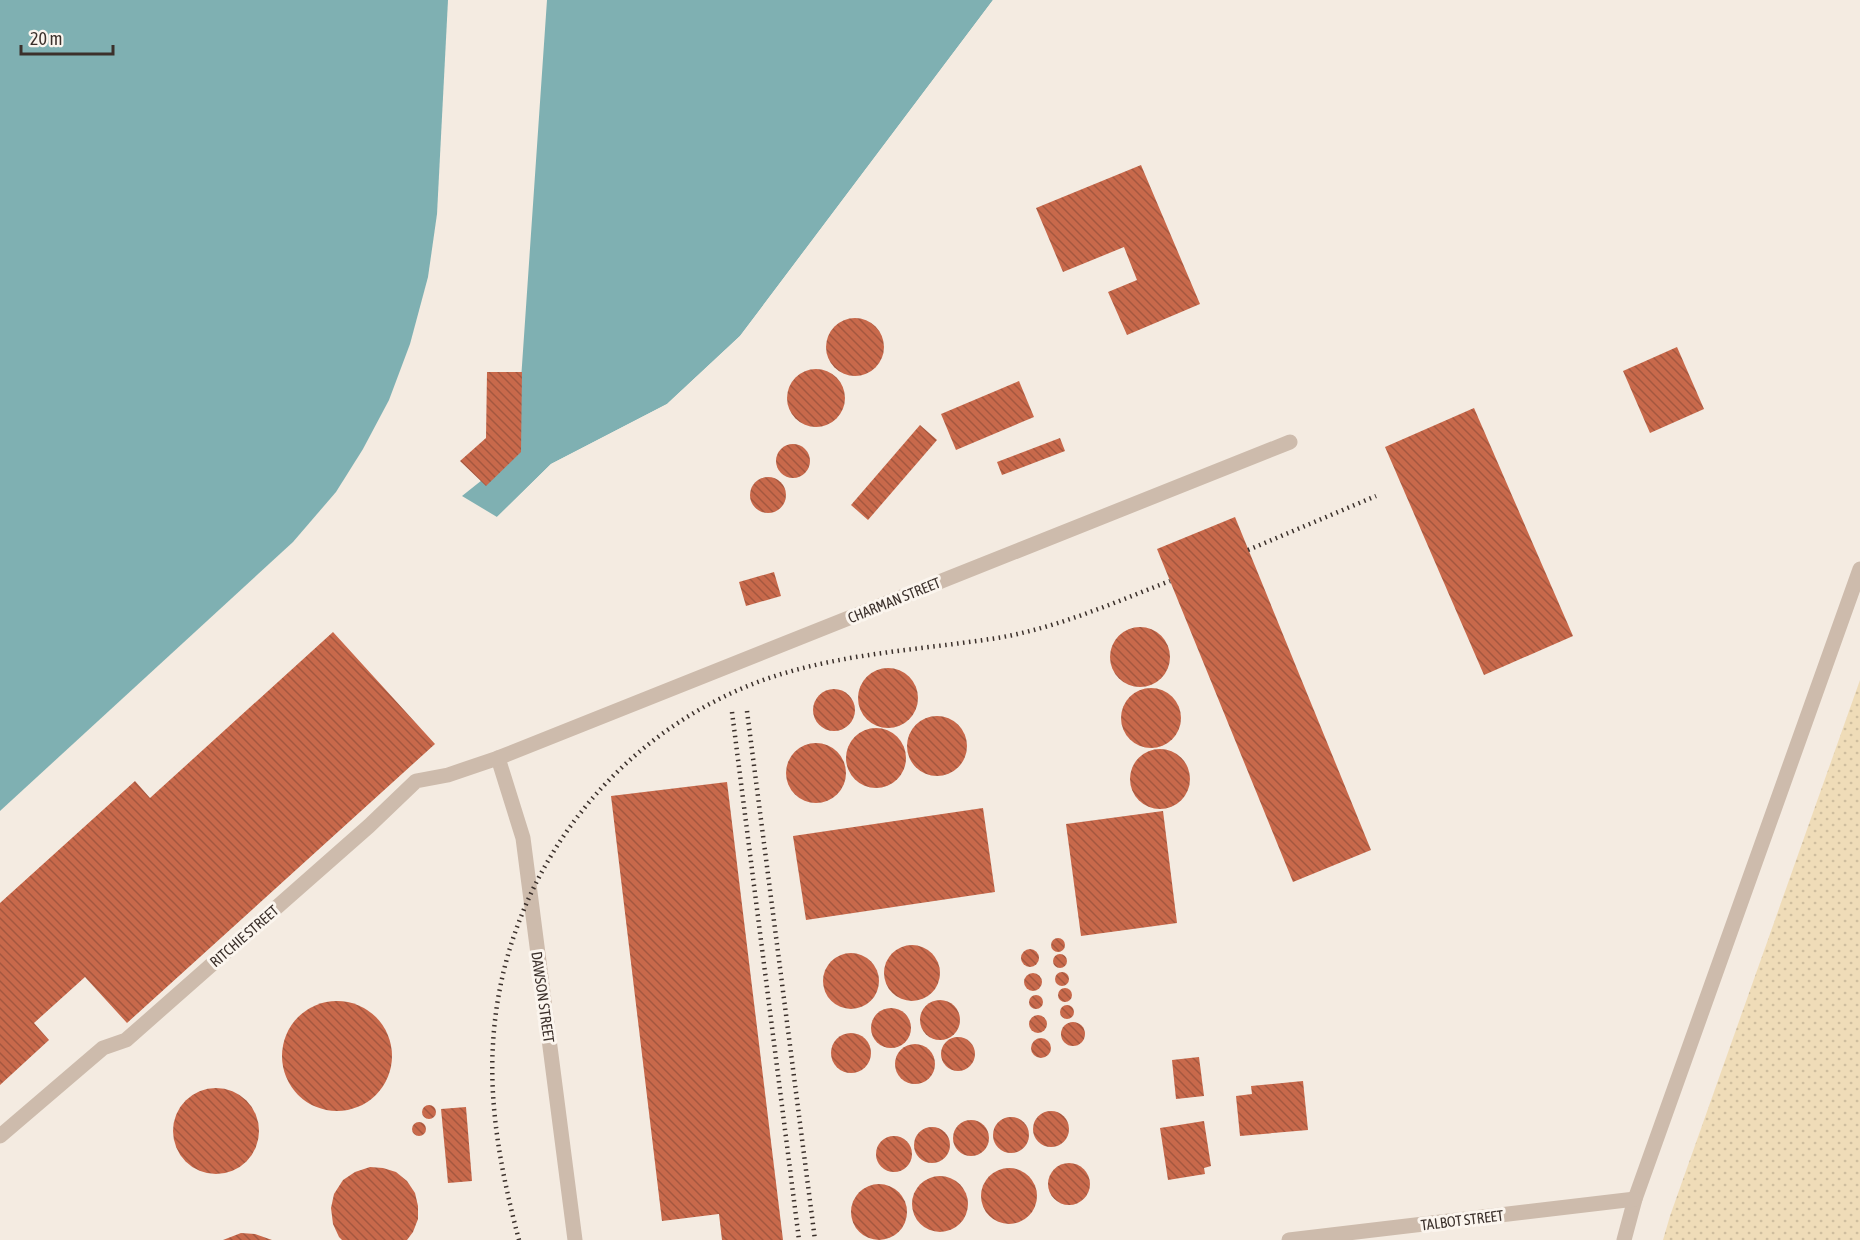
<svg xmlns="http://www.w3.org/2000/svg" width="1860" height="1240" font-family="'Asap Condensed',sans-serif">
<style>
.sand{fill:url(#sand-dots)}
.water{fill:#7fb0b2}
.pier{fill:#f4ebe1}
.building{fill:url(#building-back-hatch)}
.lines{fill:none;stroke-linecap:round;stroke-linejoin:round}
.lane{stroke:#cdbbac;stroke-width:15}
.street{stroke:#cdbbac;stroke-width:15}
.rail{stroke:#3b302b;stroke-width:4.5;stroke-dasharray:1.5 4.5;stroke-linecap:butt}
.labels{text-anchor:middle;dominant-baseline:central;stroke-width:6;stroke-linejoin:round;paint-order:stroke}
.street-label{font-size:15px;fill:#3b302b;stroke:#fbf5ee}
</style>
<defs>
<pattern id="sand-dots" width="8" height="8" patternUnits="userSpaceOnUse" patternTransform="scale(1.5)"><rect width="8" height="8" fill="#efdcb8"/><path d="M2 2h.1M6 6h.1" fill="none" stroke="#cebd9e" stroke-width="1.8" stroke-linecap="round"/></pattern>
<pattern id="building-back-hatch" width="6" height="6" patternUnits="userSpaceOnUse" patternTransform="scale(1.5)"><rect width="6" height="6" fill="#c8694b"/><path d="M-1 5l2 2M0 0l6 6M5-1l2 2" fill="none" stroke="#a4573f"/></pattern>
</defs>
<rect width="100%" height="100%" fill="#f4ebe1"/>
<polygon class="sand" points="1860,680 1860,1240 1663,1240 1670,1216"/>
<g class="water">
<polygon points="0,0 448,0 437,214 428,277 410,344 389,400 363,449 336,492 293,542 0,811"/>
<polygon points="547,0 993,0 740,336 667,404 551,464 497,517 462,496 516,453"/>
</g>
<polygon class="pier" points="993,0 996,0 995,2 742,338 669,406 553,466 499,519 497,517 551,464 667,404 740,336"/>
<g class="building">
<polygon points="1141,165 1200,304 1127,335 1108,292 1137,280 1124,247 1063,272 1036,208"/>
<circle cx="855" cy="347" r="29"/>
<polygon points="1677,347 1704,409 1650,433 1623,371"/>
<circle cx="816" cy="398" r="29"/>
<polygon points="487,372 522,372 521,452 486,486 460,461 486,438"/>
<polygon points="1019,381 1034,417 956,450 941,414"/>
<polygon points="1474,408 1573,636 1484,675 1385,447"/>
<polygon points="920,425 937,440 868,520 851,505"/>
<polygon points="1060,438 1065,451 1002,475 997,462"/>
<circle cx="793" cy="461" r="17"/>
<circle cx="768" cy="495" r="18"/>
<polygon points="1235,517 1371,850 1293,882 1157,549"/>
<polygon points="774,572 781,596 746,606 739,582"/>
<circle cx="1140" cy="657" r="30"/>
<polygon points="333,632 435,744 127,1023 85,977 34,1023 49,1040 0,1085 0,903 135,781 150,798"/>
<circle cx="888" cy="698" r="30"/>
<circle cx="1151" cy="718" r="30"/>
<circle cx="834" cy="710" r="21"/>
<circle cx="937" cy="746" r="30"/>
<circle cx="876" cy="758" r="30"/>
<circle cx="816" cy="773" r="30"/>
<circle cx="1160" cy="779" r="30"/>
<polygon points="727,782 783,1240 722,1240 719,1214 662,1221 611,796"/>
<polygon points="983,808 995,892 806,920 793,836"/>
<polygon points="1163,811 1177,923 1081,936 1066,824"/>
<circle cx="1058" cy="945" r="7"/>
<circle cx="912" cy="973" r="28"/>
<circle cx="1030" cy="958" r="9"/>
<circle cx="851" cy="981" r="28"/>
<circle cx="1060" cy="961" r="7"/>
<circle cx="1062" cy="979" r="7"/>
<circle cx="1033" cy="982" r="9"/>
<circle cx="1065" cy="995" r="7"/>
<circle cx="1036" cy="1002" r="7"/>
<circle cx="940" cy="1020" r="20"/>
<circle cx="337" cy="1056" r="55"/>
<circle cx="1067" cy="1012" r="7"/>
<circle cx="891" cy="1028" r="20"/>
<circle cx="1038" cy="1024" r="9"/>
<circle cx="1073" cy="1034" r="12"/>
<circle cx="851" cy="1053" r="20"/>
<circle cx="958" cy="1054" r="17"/>
<circle cx="1041" cy="1048" r="10"/>
<circle cx="915" cy="1064" r="20"/>
<polygon points="1199,1057 1204,1096 1176,1099 1172,1060"/>
<polygon points="1303,1081 1308,1130 1240,1136 1236,1096 1252,1094 1251,1086"/>
<circle cx="216" cy="1131" r="43"/>
<circle cx="429" cy="1112" r="7"/>
<polygon points="466,1107 472,1181 448,1183 441,1109"/>
<circle cx="1051" cy="1129" r="18"/>
<circle cx="1011" cy="1135" r="18"/>
<circle cx="971" cy="1138" r="18"/>
<polygon points="1204,1121 1211,1166 1204,1168 1205,1174 1168,1180 1160,1128"/>
<circle cx="419" cy="1129" r="7"/>
<circle cx="932" cy="1145" r="18"/>
<circle cx="894" cy="1154" r="18"/>
<circle cx="1069" cy="1184" r="21"/>
<polygon points="370,1167 383,1168 396,1172 407,1181 415,1193 418,1206 418,1219 413,1232 407,1240 342,1240 339,1237 333,1224 331,1208 334,1194 343,1180 355,1172"/>
<circle cx="1009" cy="1196" r="28"/>
<circle cx="940" cy="1204" r="28"/>
<circle cx="879" cy="1212" r="28"/>
<polygon points="241,1233 255,1234 272,1240 223,1240"/>
</g>
<g class="lines">
<polyline class="lane" points="1624,1240 1635,1199 1860,569"/>
<g class="street">
<polyline points="498,758 523,838 575,1240"/>
<polyline points="0,1136 103,1048 126,1040 369,826 416,781 448,775 498,758 1290,442"/>
<polyline points="1289,1240 1635,1199"/>
</g>
<g class="rail">
<polyline points="1248,550 1376,496"/>
<polyline points="747,711 815,1240"/>
<polyline points="732,712 799,1240"/>
<path d="M519,1240C502,1176 489,1110 493,1044C502,879 612,732 769,678C843,653 920,650 997,638C1057,628 1113,603 1170,581"/>
</g>
</g>
<g class="labels">
<g class="street-label">
<text transform="translate(894 600) rotate(-22)">CHARMAN STREET</text>
<text transform="translate(244 936) rotate(-41)">RITCHIE STREET</text>
<text transform="translate(543 997) rotate(82)">DAWSON STREET</text>
<text transform="translate(1462 1220) rotate(-7)">TALBOT STREET</text>
</g>
</g>
<path d="M21 45v9h92v-9" fill="none" stroke="#3b302b" stroke-width="3"/>
<text x="30" y="45" font-size="18" fill="#3b302b" stroke="#fbf5ee" stroke-width="4.5" paint-order="stroke">20 m</text>
</svg>
